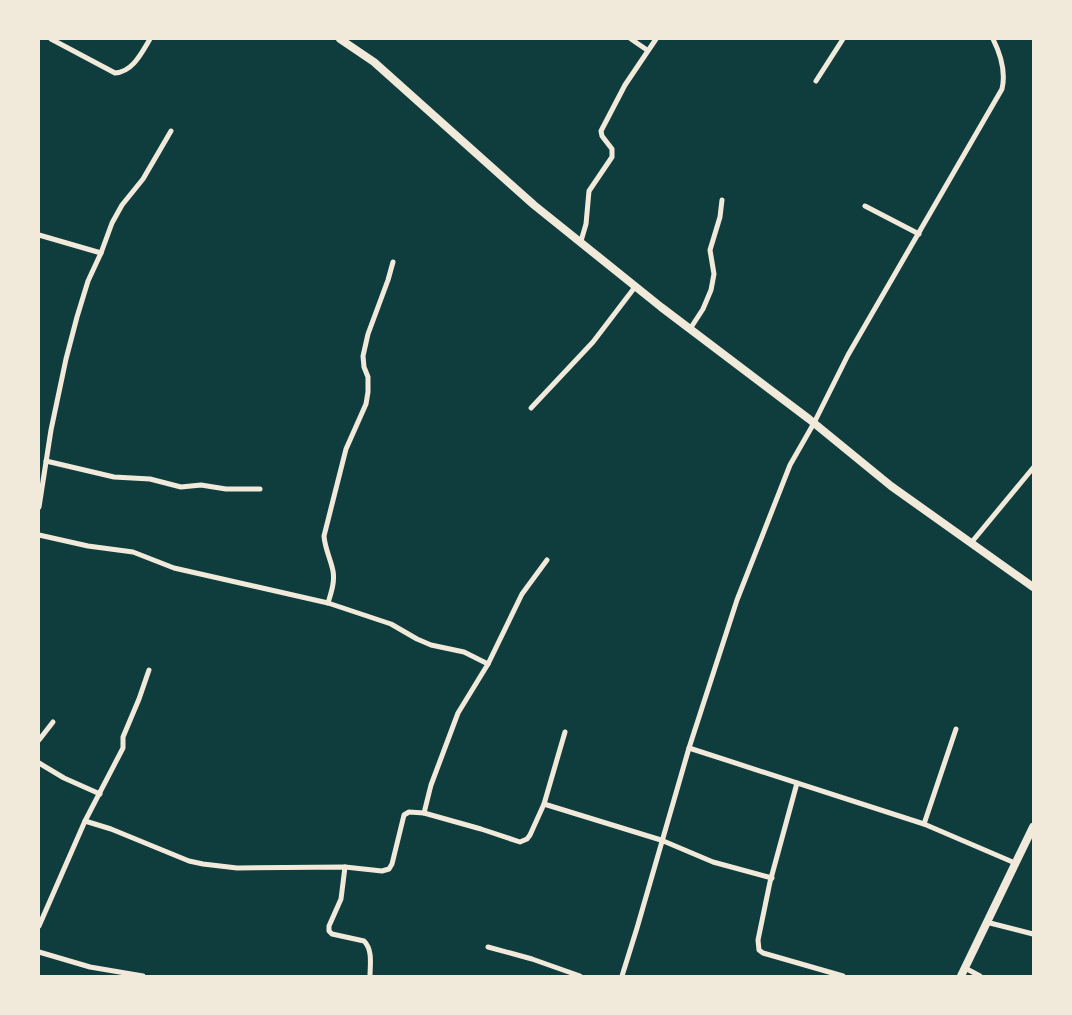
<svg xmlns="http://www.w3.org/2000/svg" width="1072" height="1015" font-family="Overpass,sans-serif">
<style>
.pier{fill:#0f3d3e}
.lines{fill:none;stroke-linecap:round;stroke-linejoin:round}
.minor{stroke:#f1e9da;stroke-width:5}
.secondary{stroke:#f1e9da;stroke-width:8}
</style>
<rect width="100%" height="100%" fill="#0f3d3e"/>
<polygon class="pier" points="1011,39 1033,39 1033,75"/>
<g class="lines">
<g class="minor">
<path d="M51,39L115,73C133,72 142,52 150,39"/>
<polyline points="631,39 647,50"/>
<polyline points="816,81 843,39"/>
<polyline points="865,206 919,234"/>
<polyline points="39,235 101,253"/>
<polyline points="581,241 586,224 589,191 612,157 612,149 602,136 601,131 625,85 656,39"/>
<polyline points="690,329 703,309 711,290 714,274 710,250 720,217 722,200"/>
<polyline points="531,408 593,342 635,287"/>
<polyline points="46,461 114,477 150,479 181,487 201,485 226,489 260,489"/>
<polyline points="39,507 51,430 66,359 77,317 88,281 101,253 112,223 122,205 143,179 171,131"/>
<polyline points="39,535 88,546 133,552 174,568 328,603 391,624 417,639 431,645 464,652 488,664 458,713 431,785 424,813 481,829 520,842 527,839 530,835 544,804 565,732"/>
<polyline points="971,543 1033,468"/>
<path d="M328,603C331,593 335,582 333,571C331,560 325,549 324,536L346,449L366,404L368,392V377L364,367L363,356L368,334L388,280L393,262"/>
<polyline points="488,664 522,594 547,560"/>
<polyline points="39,740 53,722"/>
<polyline points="689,748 924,824 1015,863"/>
<polyline points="39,763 64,778 100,794"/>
<polyline points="797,783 770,882 758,940 759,950 763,953 843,976"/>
<polyline points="544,804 661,840 713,862 772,878"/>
<polyline points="85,821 111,829 189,861 203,864 237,868 345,867 382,871 389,869 392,864 404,815 409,812 424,813"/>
<polyline points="924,824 956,729"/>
<path d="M345,867L341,899L329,926V931L332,934L364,941C373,950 370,965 370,976"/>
<polyline points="986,922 1033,934"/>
<polyline points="39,926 85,821 123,748 123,737 139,699 149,670"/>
<polyline points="488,947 532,959 580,976"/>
<polyline points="39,952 90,967 143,976"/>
<polyline points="965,968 980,976"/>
<path d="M622,976L637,928L689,748L737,600L790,465L814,423L848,355L1002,89C1006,72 1001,55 993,39"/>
</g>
<g class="secondary">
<polyline points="340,39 374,62 534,205 661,307 809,419 891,486 1033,587"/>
<polyline points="961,976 1033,827"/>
</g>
</g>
<rect width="1072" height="1015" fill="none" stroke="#f1e9da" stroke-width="80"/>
</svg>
